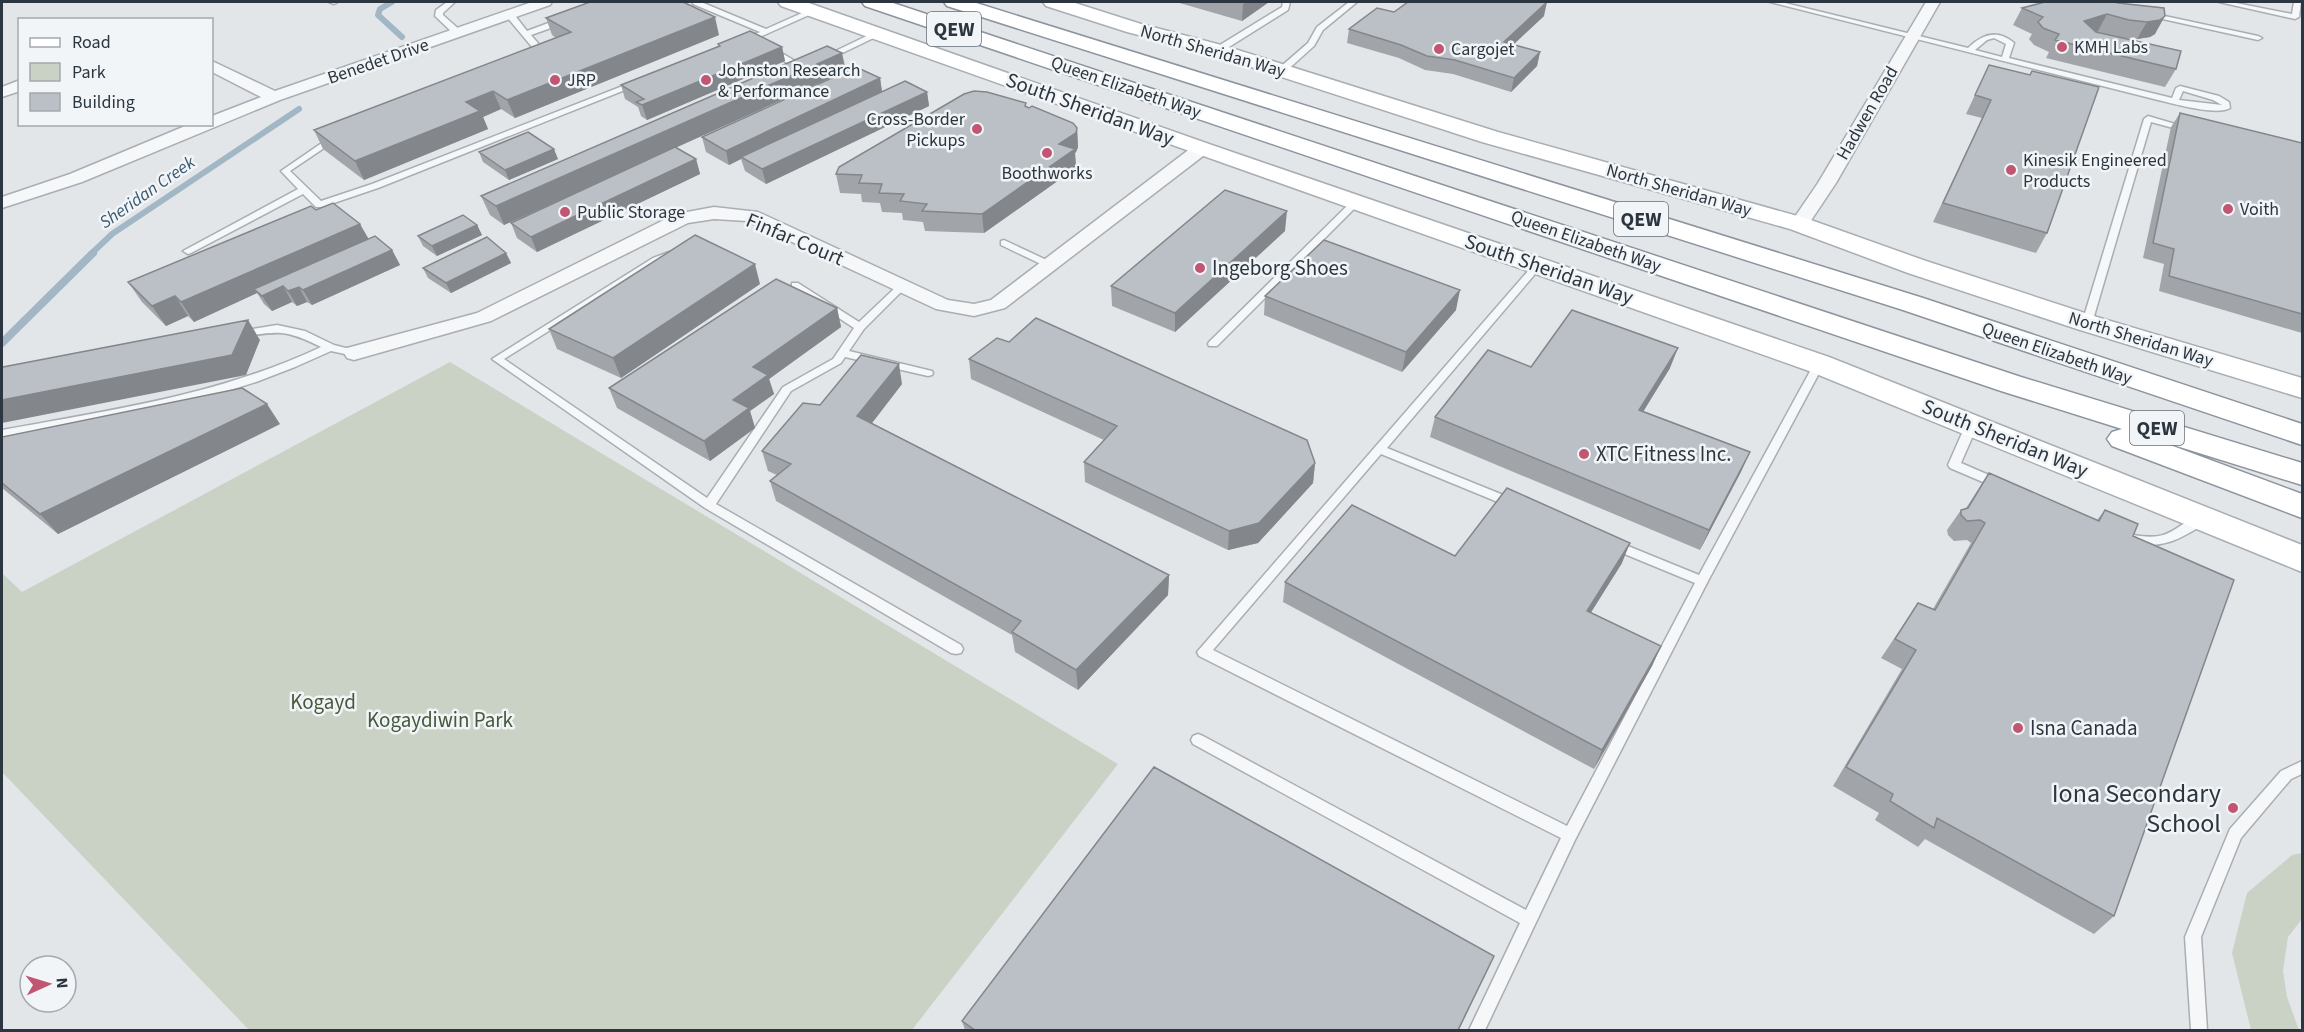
<svg xmlns="http://www.w3.org/2000/svg" width="2304" height="1032" font-family="'Source Sans 3',sans-serif">
<style>
.green{fill:#cad2c5}
.lines{fill:none;stroke-linecap:round;stroke-linejoin:round}
.stream-far1{stroke:#a2b7c5;stroke-width:6}
.stream{stroke:#a2b7c5;stroke-width:8}
.lane-casing{stroke:#a8aeb3;stroke-width:3}
.street-casing{stroke:#a8aeb3;stroke-width:3}
.secondary-casing{stroke:#a8aeb3;stroke-width:3}
.highway-casing{stroke:#8c959f;stroke-width:3}
.lane{fill:#f5f7f8;fill-rule:evenodd}
.street{fill:#f5f7f8;fill-rule:evenodd}
.secondary{fill:#fff;fill-rule:evenodd}
.highway{fill:#fff;fill-rule:evenodd}
.wall{fill:#a1a5aa}
.shaded-wall{fill:#83868b}
.building{fill:#bbc0c6;stroke:#83868b;stroke-width:1.5}
.poi-dot{fill:#c05672;stroke:#f2f5f7;stroke-width:2}
.labels{text-anchor:middle;stroke-width:5;stroke-linejoin:round;paint-order:stroke}
.far-poi-label{font-size:18px;fill:#2c3640;stroke:#f2f5f7;text-anchor:start}
.far-street-label{font-size:18px;fill:#2c3640;stroke:#f2f5f7}
.far-water-label{font-size:18px;font-style:italic;fill:#3b586f;stroke:#f2f5f7}
.shield{fill:#f2f5f7;stroke:#676f77;stroke-width:1.5}
.shield-label{font-size:20px;font-weight:bold;fill:#2c3640}
.street-label{font-size:21px;fill:#2c3640;stroke:#f2f5f7}
.poi-label{font-size:21px;fill:#2c3640;stroke:#f2f5f7;text-anchor:start}
.park-label{font-size:21px;fill:#455a3b;stroke:#f2f5f7}
.near-poi-label{font-size:26px;fill:#2c3640;stroke:#f2f5f7;text-anchor:end}
</style>
<rect width="100%" height="100%" fill="#e3e6e9"/>
<path class="green" d="M450 362 1118 764 912 1030H249L2 772V573L22 592Z
M2302 853V919L2288 937 2283 971 2287 997 2299 1030H2251L2232 953 2247 893 2292 855Z"/>
<g class="lines">
<path class="stream-far1" d="M392 2 380 9 378 15 402 37
M91 254 112 234 299 109"/>
<path class="stream" d="M2 343 93 253"/>
<defs>
<path id="lane" d="M329 2H338L334 4Z
M447 2H455L443 13V15L461 31V35H455L435 16 436 10Z
M693 2H701L766 29 811 9 818 11 744 44 740 42 741 40 760 32 693 4Z
M1283 2H1290L1288 10 1221 52H1215V48L1282 7Z
M1349 2H1357L1323 30 1314 46 1284 73H1278V69L1308 43 1317 27Z
M1770 2H1781L1968 48C1982 34 1998 29 2014 43L2009 58 2172 98 2176 88 2180 86 2219 96 2229 102 2230 108C2217 116 2174 104 2158 100ZM1994 38 2006 44 2002 57 1975 50 1987 40ZM2183 91 2213 100 2222 105 2179 100Z
M2219 2H2231L2292 14 2294 2H2301L2299 17 2295 19Z
M2146 12 2258 36 2262 38 2258 40 2149 16 2145 14Z
M507 13H513L527 31 559 19H565V23L531 35 548 55V59H542L507 17Z
M877 31 884 33 830 59 823 57Z
M767 48H773L807 68 800 70 767 52Z
M633 82 640 84 378 188 322 207H316L303 194 191 253 188 254 183 251 298 189 281 171 332 136 339 138 290 171 321 201 372 184Z
M2148 116 2192 129 2188 132 2151 122 2092 323 2091 325H2083L2082 323 2144 119Z
M1355 200 1358 201V205L1217 346H1209L1208 344 1209 342 1352 201Z
M1004 240 1053 263 1055 265 1050 268 1047 267 1001 245V241Z
M669 252 674 255 659 262 504 359 707 498 783 387 833 359 854 328 792 287V283H798L859 322 898 285H904V289L864 329 849 351 932 371 933 373 932 375 928 376 845 357 841 363 791 391 716 504 961 645 963 649 961 653 956 654 951 653 705 508 492 359 653 258Z
M1538 262 1541 263V267L1387 448 1518 501 1520 504 1518 507H1510L1381 454 1213 650 1567 826 1695 583 1610 548 1608 545 1610 542H1618L1699 575 1814 364 1819 361 1824 364 1708 581 1575 840 1485 1030H1469L1520 923 1193 744 1191 740 1193 736 1198 734 1203 736 1526 910 1561 838 1199 656 1197 652 1535 263Z
M277 325 305 331 334 345 358 351 359 353 354 356 331 351 295 367 256 382 211 396 128 414 2 438V430C112 410 219 395 321 347 285 329 279 331 240 337L235 334 240 331Z
M1972 420 1978 424 1961 463 2005 482 2007 485 2005 488H1997L1950 468 1948 465 1966 424Z
M2203 515 2207 516 2209 519 2207 522C2181 539 2160 551 2129 542L2127 539 2133 535C2175 542 2171 525 2203 515Z
M2302 761V774L2291 779 2241 838 2201 937 2207 1030H2191L2185 937 2230 829 2281 771Z"/>
<path id="street" d="M532 2H552L550 5 280 100 82 182 2 208V197L70 174 190 124H212V116L261 97 212 72V61L275 91Z
M1926 2H1940L1836 183 1806 228H1792L1790 224 1818 183Z
M20 80V91L2 97V87Z
M1201 144 1207 145 1210 149 1207 153 1005 308 974 316 936 309 747 221 714 219 688 223 491 321 354 360 347 358 344 353 347 348 477 313 676 214 714 207 758 212 948 300 974 304 991 300 1195 145Z"/>
<path id="secondary" d="M778 2H806L1209 144 1829 357 2302 545V572L1809 371 781 6Z
M1043 2H1072L1141 24 1225 46 1498 132 1808 219 1926 261 2097 317 2302 378V398L2077 329 1908 273 1790 229 1482 142 1211 54 1127 32 1046 6Z"/>
<path id="highway" d="M862 2H890L2021 377 2302 463V485L2154 439 2302 494V518L2112 446 2107 439 2112 432 2122 429 2001 391 865 6Z
M944 2H973L1923 298 2302 424V445L1903 310 947 6Z"/>
</defs>
<use href="#lane" class="lane-casing"/>
<use href="#street" class="street-casing"/>
<use href="#secondary" class="secondary-casing"/>
<use href="#highway" class="highway-casing"/>
<use href="#lane" class="lane"/>
<use href="#street" class="street"/>
<use href="#secondary" class="secondary"/>
<use href="#highway" class="highway"/>
</g>
<path class="wall" d="M1176 2H1269L1242 21Z
M2118 3 2164 8 2155 34 2150 37 2137 39 2124 38 2176 69 2165 87 2046 58 2049 52 2034 45 2029 39 2032 34 2013 25 2022 8Z
M1544 16 1513 45 1540 52 1537 66 1511 92 1453 74 1425 70 1399 58 1347 43 1349 29Z
M546 18 719 35 515 118 501 109 483 117 488 129 364 180 323 149 314 130 556 38 552 35Z
M718 44 782 47 785 61 647 120 641 116 638 107 625 99 621 85 718 46Z
M1989 65 2047 233 2036 253 1933 222 1982 118 1966 114Z
M846 71 676 147 696 159 700 174 537 252 517 238 511 223 588 188 504 225 490 215 481 196Z
M880 78 882 92H927L929 106 766 184 745 171 741 159 729 165 706 152 702 137Z
M1026 103V107L1077 128 1078 147 1076 152 1075 153 1076 168 984 233 925 231 923 222 903 220 902 213 882 212 880 203 862 202 861 194 840 193 836 174Z
M2180 113 2302 143V333L2159 291 2164 264 2143 258 2171 127Z
M479 152 558 159 509 180 483 162Z
M316 210 368 239 392 250 400 265 312 305 307 302 297 306 292 302 272 311 264 304 257 293 194 322 188 316 166 326 142 302 128 282Z
M477 225 482 235 437 256 423 246 418 236Z
M1285 231 1175 332 1112 306 1111 286Z
M506 253 511 263 451 293 428 278 423 268Z
M760 284 621 378 557 349 549 329Z
M1265 296 1456 310 1402 372 1264 315Z
M837 308 841 327 769 379 774 394 750 411 755 428 710 461 617 408 609 388Z
M969 359 1315 463 1313 483 1258 543 1228 550 1085 482 1084 462 1104 440 971 379Z
M1531 367 1670 368 1643 411 1750 452 1700 550 1430 437 1435 417Z
M902 384 872 423 1169 575 1168 595 1078 690 1015 652 1012 635 776 501 770 481 777 475 768 471 762 451 820 405Z
M280 424 58 534 2 488V437Z
M1989 473 2097 520 2105 510 2133 536 2114 916 2094 934 1925 839 1918 847 1875 820 1879 813 1833 786 1902 669 1881 658 1918 603 1933 609 1971 543 1967 540 1954 541 1948 535 1947 530 1961 510 1966 508Z
M1455 556 1622 563 1591 612 1661 646 1652 666 1594 769 1283 602 1285 582Z
M1494 956 1459 1030H965L962 1021Z"/>
<path class="shaded-wall" d="M1246 2H1269L1242 21 1243 4Z
M1547 2 1544 16 1501 56 1504 42Z
M2107 14 2098 31 2074 38 2084 21Z
M2165 16 2155 34 2150 37 2137 39 2147 22Z
M715 17 719 35 515 118 507 100Z
M782 47 785 61 647 120 642 105Z
M1540 52 1537 66 1511 92 1514 78Z
M842 53 846 71 504 225 496 206Z
M880 78 882 92 741 157V159L729 165 726 151Z
M493 91 501 109 483 117 488 129 364 180 355 161 466 102Z
M927 92 929 106 766 184 762 169Z
M1077 128 1078 147 1076 152 1075 153 1076 168 984 233 982 214Z
M554 149 558 159 509 180 505 170Z
M696 159 700 174 537 252 531 237Z
M1287 211 1285 231 1175 332V313Z
M360 224 371 243 254 289 257 293 194 322 181 302Z
M477 225 482 235 437 256 432 246Z
M392 250 400 265 312 305 303 290Z
M506 253 511 263 451 293 446 283Z
M755 264 760 284 621 378 613 358Z
M283 286 292 302 272 311 262 296Z
M299 287 307 302 297 306 288 291Z
M1460 290 1456 310 1402 372 1406 352Z
M175 296 188 316 166 326 152 306Z
M837 308 841 327 769 379 774 394 750 411 755 428 710 461 704 441 733 400 753 367Z
M248 320 260 340 246 375 2 423V400Z
M1678 348 1670 368 1632 430 1639 410Z
M899 364 902 384 862 436 857 416Z
M267 404 280 424 58 534 40 514Z
M1750 452 1741 472 1700 550 1709 530Z
M1315 463 1313 483 1258 543 1228 550 1229 531Z
M1630 543 1622 563 1580 630 1587 611Z
M1169 575 1168 595 1078 690 1076 670Z
M1661 646 1652 666 1594 769 1602 750Z"/>
<path class="building" d="M590 2H683L715 17 507 100 493 91 466 102 480 111 355 161 314 130 571 32 546 18Z
M1408 2H1547L1504 42 1540 52 1514 78 1455 60 1427 56 1401 45 1349 29 1377 8 1394 12Z
M2045 2H2114L2118 3 2164 8 2165 16 2160 20 2147 22 2129 20 2107 14 2084 21 2096 32 2181 51 2176 69 2055 40 2059 34 2043 28 2038 22 2043 17 2022 8Z
M750 31 782 47 642 105 636 102 644 99 621 85 720 46 718 44Z
M827 46 842 53 496 206 481 196Z
M1989 65 2030 75 2032 71 2099 87 2047 233 1943 203 1991 100 1975 95Z
M856 67 880 78 726 151 702 137Z
M905 81 927 92 762 169 741 157Z
M974 91 987 92 1026 103 1025 106 1029 108 1032 106 1073 123 1077 128 1076 133 1059 144 1075 149 982 214 922 211 927 204 900 201 904 194 879 193 882 184 859 183 862 175 836 174 839 167 964 94Z
M2180 113 2302 143V314L2169 276 2174 249 2153 243Z
M528 132 554 149 505 170 479 152Z
M675 147 696 159 531 237 511 223Z
M1225 190 1287 211 1175 313 1111 286Z
M333 203 360 224 181 302 175 296 152 306 128 282 311 206 316 210Z
M463 215 477 225 432 246 418 236Z
M695 235 755 264 613 358 549 329Z
M375 236 392 250 303 290 299 287 288 291 283 286 262 296 254 289Z
M487 237 506 253 446 283 423 268Z
M1324 240 1460 290 1406 352 1265 296Z
M776 279 837 308 753 367 768 375 733 400 749 408 704 441 609 388Z
M1572 310 1678 348 1639 410 1750 452 1709 530 1435 417 1488 350 1531 367Z
M1036 318 1307 440 1315 463 1259 523 1229 531 1084 462 1117 426 969 359 997 338 1009 342Z
M248 320 232 355 2 400V368L3 367Z
M861 355 899 364 857 416 1169 575 1076 670 1012 632 1021 621 770 481 791 464 762 451 803 403 820 405Z
M242 388 267 404 40 514 2 483V437Z
M1989 473 2099 521 2105 510 2138 524 2133 536 2234 580 2114 916 1937 818 1934 828 1890 801 1893 794 1846 767 1916 650 1895 639 1918 603 1935 610 1985 523 1980 520 1967 521 1961 515V510L1968 508Z
M1507 488 1630 543 1587 611 1661 646 1602 750 1285 582 1352 505 1455 556Z
M1154 767 1494 956 1458 1030H975L962 1021Z"/>
<g class="poi-dot">
<circle cx="2062" cy="47" r="6"/>
<circle cx="1439" cy="49" r="6"/>
<circle cx="555" cy="80" r="6"/>
<circle cx="706" cy="80" r="6"/>
<circle cx="977" cy="129" r="6"/>
<circle cx="1047" cy="153" r="6"/>
<circle cx="2011" cy="170" r="6"/>
<circle cx="2228" cy="209" r="6"/>
<circle cx="565" cy="212" r="6"/>
<circle cx="1200" cy="268" r="6"/>
<circle cx="1584" cy="454" r="6"/>
<circle cx="2018" cy="728" r="6"/>
<circle cx="2233" cy="808" r="6"/>
</g>
<g class="labels">
<g class="far-poi-label">
<text x="2074" y="53">KMH Labs</text>
<text x="1451" y="55">Cargojet</text>
<text x="718" y="76">Johnston Research<tspan x="718" dy="21">&amp; Performance</tspan></text>
<text x="567" y="86">JRP</text>
<text x="965" y="125" text-anchor="end">Cross-Border<tspan x="965" dy="21">Pickups</tspan></text>
<text x="2023" y="166">Kinesik Engineered<tspan x="2023" dy="21">Products</tspan></text>
<text x="1047" y="179" text-anchor="middle">Boothworks</text>
<text x="2240" y="215">Voith</text>
<text x="577" y="218">Public Storage</text>
</g>
<g class="far-street-label">
<text transform="translate(1213 51) rotate(16)" y="6">North Sheridan Way</text>
<text transform="translate(378 61) rotate(-19)" y="6">Benedet Drive</text>
<text transform="translate(1126 87) rotate(19)" y="6">Queen Elizabeth Way</text>
<text transform="translate(1867 113) rotate(-60)" y="6">Hadwen Road</text>
<text transform="translate(1679 190) rotate(16)" y="6">North Sheridan Way</text>
<text transform="translate(1586 241) rotate(19)" y="6">Queen Elizabeth Way</text>
<text transform="translate(2141 339) rotate(17)" y="6">North Sheridan Way</text>
<text transform="translate(2057 353) rotate(19)" y="6">Queen Elizabeth Way</text>
</g>
<g class="far-water-label">
<text transform="translate(147 192) rotate(-35)" y="6">Sheridan Creek</text>
</g>
<g class="shield">
<rect x="927" y="12" width="54" height="34" rx="4.5"/>
<rect x="1614" y="202" width="54" height="34" rx="4.5"/>
<rect x="2130" y="411" width="54" height="34" rx="4.5"/>
</g>
<g class="shield-label">
<text x="954" y="36">QEW</text>
<text x="1641" y="226">QEW</text>
<text x="2157" y="435">QEW</text>
</g>
<g class="street-label">
<text transform="translate(1090 109) rotate(20)" y="7">South Sheridan Way</text>
<text transform="translate(795 239) rotate(23)" y="7">Finfar Court</text>
<text transform="translate(1549 269) rotate(19)" y="7">South Sheridan Way</text>
<text transform="translate(2005 438) rotate(22)" y="7">South Sheridan Way</text>
</g>
<g class="poi-label">
<text x="1212" y="275">Ingeborg Shoes</text>
<text x="1596" y="461">XTC Fitness Inc.</text>
<text x="2030" y="735">Isna Canada</text>
</g>
<g class="park-label">
<text x="323" y="709">Kogayd</text>
<text x="440" y="727">Kogaydiwin Park</text>
</g>
<g class="near-poi-label">
<text x="2221" y="802">Iona Secondary<tspan x="2221" dy="30">School</tspan></text>
</g>
</g>
<rect width="2304" height="1032" fill="none" stroke="#2c3640" stroke-width="6"/>
<rect x="18" y="18" width="195" height="108" fill="#f2f5f7" stroke="#a3a9ae" stroke-width="1.5"/>
<rect x="30" y="38" width="30" height="9" fill="#ffffff" stroke="#a3a9ae" stroke-width="1.5"/>
<text x="72" y="48" font-size="18" fill="#2c3640">Road</text>
<rect x="30" y="63" width="30" height="18" fill="#cad2c5" stroke="#a3a9ae" stroke-width="1.5"/>
<text x="72" y="78" font-size="18" fill="#2c3640">Park</text>
<rect x="30" y="93" width="30" height="18" fill="#bbc0c6" stroke="#a3a9ae" stroke-width="1.5"/>
<text x="72" y="108" font-size="18" fill="#2c3640">Building</text>
<g transform="translate(48 984) rotate(86)"><circle r="28" fill="#f2f5f7" stroke="#a3a9ae" stroke-width="1.5"/>
<path d="M0-4.5L10 22L0 15L-10 22Z" fill="#c05672"/>
<text y="-9" font-size="16" font-weight="bold" text-anchor="middle" fill="#2c3640">N</text>
</g>
</svg>
